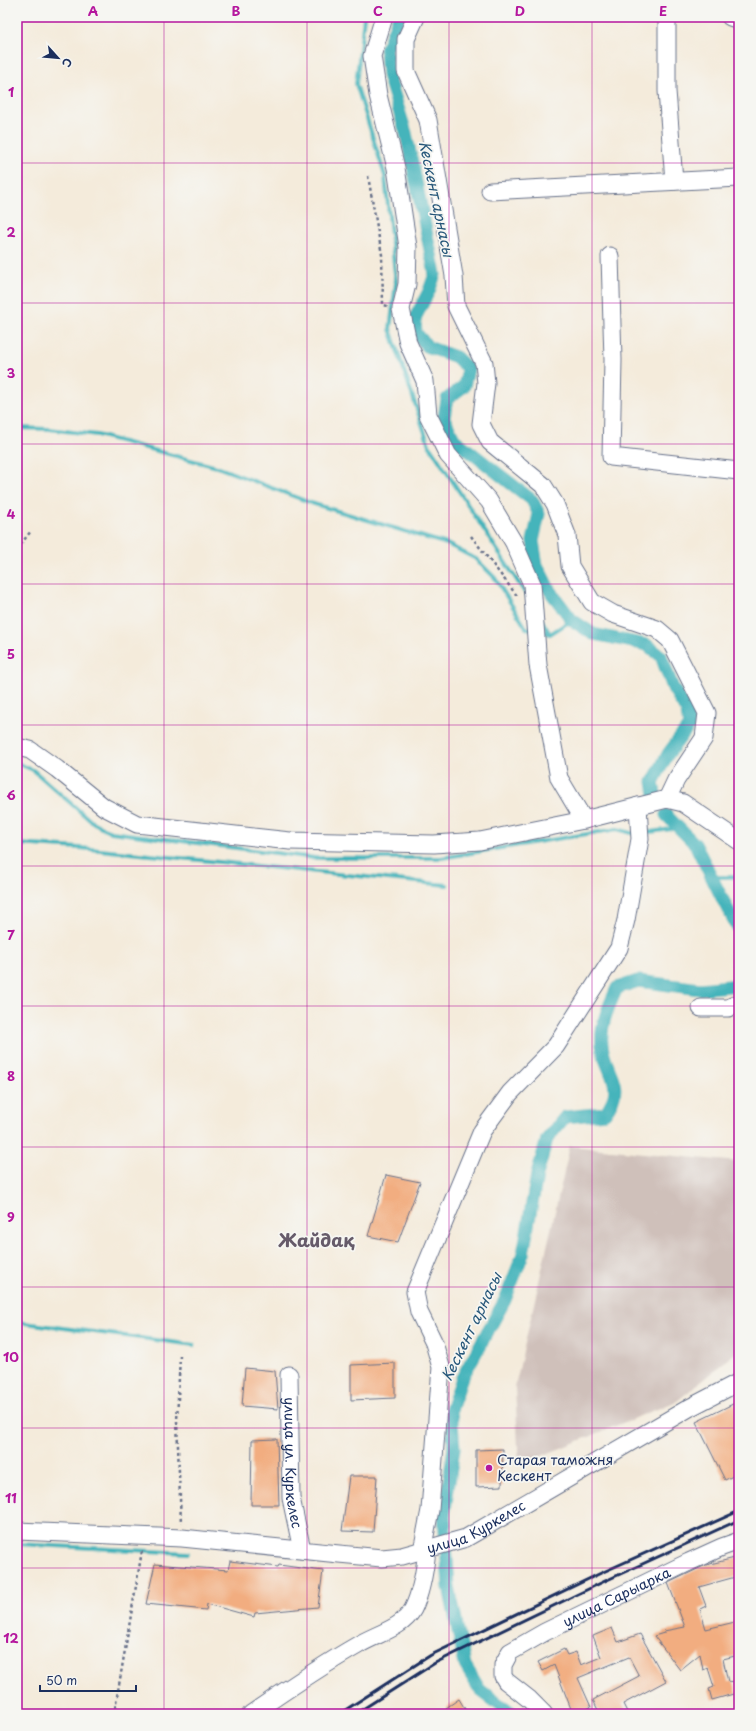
<svg xmlns="http://www.w3.org/2000/svg" width="756" height="1731" font-family="'Playpen Sans',sans-serif">
<style>
.industrial{fill:#cfc0ba}
.lines{fill:none;stroke-linecap:round;stroke-linejoin:round}
.stream{stroke:#44b4bb;stroke-width:4}
.canal{stroke:#44b4bb;stroke-width:13}
.building{fill:#f2ad80}
.minor-casing{stroke:#67718a;stroke-width:19}
.path{stroke:#67718a;stroke-width:2.5;stroke-dasharray:3 3;stroke-linecap:butt}
.minor{stroke:#fff;stroke-width:17}
.rail{stroke:#1b2f5e;stroke-width:3}
.grid{fill:none;stroke:#b5179e;stroke-width:1;stroke-opacity:0.55}
.poi-dot{fill:#b5179e;stroke:#f6f6f2;stroke-width:1.5}
.labels{text-anchor:middle;stroke-width:3.5;stroke-linejoin:round;paint-order:stroke}
.poi-label{font-size:14px;fill:#1b2f5e;stroke:#f6f6f2;text-anchor:start}
.street-label{font-size:14px;fill:#1b2f5e;stroke:#f6f6f2}
.water-label{font-size:15px;font-style:italic;fill:#27577a;stroke:#f6f6f2}
.district-label{font-size:18px;font-weight:bold;fill:#665b6a;stroke:#f6f6f2}
.neatline{fill:none;stroke:#b5179e;stroke-width:1.5}
.grid-label{font-size:13px;text-anchor:middle;font-weight:bold;fill:#b5179e}
</style>
<rect width="100%" height="100%" fill="#f6f6f2"/>
<filter id="ink" filterUnits="userSpaceOnUse"><feTurbulence type="fractalNoise" baseFrequency=".025" numOctaves="2"/><feDisplacementMap in="SourceGraphic" scale="8" xChannelSelector="R" yChannelSelector="G"/><feConvolveMatrix kernelMatrix="1 2 1 2 8 2 1 2 1" color-interpolation-filters="sRGB"/></filter>
<filter id="wash" filterUnits="userSpaceOnUse"><feTurbulence type="fractalNoise" baseFrequency=".012" numOctaves="4" result="noise"/><feDisplacementMap in="SourceGraphic" scale="16" xChannelSelector="R" yChannelSelector="G"/><feGaussianBlur stdDeviation="0.9" result="paint"/><feColorMatrix in="noise" values="0 0 0 0 0 0 0 0 0 0 0 0 0 0 0 0 0 1.4 0 .05"/><feComposite in="paint" operator="in"/></filter>
<g filter="url(#wash)">
<rect width="100%" height="100%" fill="#f4ebdb"/>
<path class="industrial" d="M570 1146 739 1162V1350L677 1401 519 1465 515 1387Z"/>
<g class="lines">
<path class="stream" d="M364 17 356 84 385 176 396 283 390 329 429 445 527 596
M17 428 49 429 97 435 217 467 311 503 447 544 476 559 495 578 526 628 532 629
M541 619 550 634
M539 631 550 634 572 620
M17 763 33 770 92 822 111 832 315 858H441L617 829 635 834
M643 833 679 828
M17 844 80 848 447 885
M713 877H739
M17 1322 194 1345
M17 1544 188 1553"/>
<path class="canal" d="M399 17 386 50 388 75 406 133 435 274 429 291 415 318 416 333 428 347 456 357 468 369 464 386 447 399 444 418 454 439 532 500 539 514 533 541 537 565 550 591 572 620 593 634 647 645 661 656 673 688 687 712 689 726 668 754 653 782 655 794
M666 815 695 844 727 908 739 929
M512 1714 480 1690 465 1665 449 1587 444 1516 454 1448 451 1410 462 1378 505 1300 523 1254 537 1175 547 1139 565 1117 605 1113C628 1083 604 1074 602 1044 600 1024 609 1006 617 988L638 981 700 989 739 985"/>
</g>
<g id="blocks">
<path class="building" d="M386 1175 420 1182 398 1242 368 1236Z
M395 1363V1398L351 1400V1365Z
M245 1368 275 1371 278 1409 242 1406Z
M739 1401V1473L725 1480 696 1422Z
M277 1439 279 1505H251L252 1440Z
M503 1449 502 1486 476 1487V1450Z
M349 1476H377L373 1532 342 1531Z
M739 1557V1576L699 1587 706 1606 700 1609 706 1629 739 1621V1655L723 1659 728 1682 733 1681 737 1693 712 1700 709 1689 714 1687 708 1668 703 1670 700 1654 680 1670 654 1636 664 1633V1631L685 1627 668 1583 706 1565Z
M230 1561 278 1567 279 1565 323 1571 318 1607 255 1613 254 1617 207 1604 206 1610 146 1604 155 1564 228 1570Z
M612 1628 618 1642 640 1634 666 1681 623 1704 628 1714H600L593 1700 639 1676 629 1657 578 1678 591 1707 573 1714 554 1665 543 1671 538 1662 564 1649 567 1655 576 1652 581 1665 601 1657 593 1636Z
M459 1699 468 1714H450L446 1708Z"/>
</g>
</g>
<g filter="url(#ink)">
<use href="#blocks" fill-opacity="0" stroke="#67718a" stroke-width="1"/>
<g class="lines">
<defs>
<g id="minor">
<path d="M384 17 372 56 378 95 396 168 408 247 407 284 401 309 408 343 425 381 428 415 448 455 489 501 514 543 532 584 538 665 559 778 584 820"/>
<path d="M416 17 406 39V71L428 120 454 276 456 306 484 363 486 383 481 424 490 442 543 485 555 504 567 535 570 566 592 602 613 614 657 629 670 640 707 713 704 738 676 780 667 799"/>
<path d="M667 17V91L674 181"/>
<path d="M730 17 739 20"/>
<path d="M490 191 739 178"/>
<path d="M610 256 613 360 611 457 739 471"/>
<path d="M17 747 30 750 57 769 104 807 137 824 290 841 434 844 480 841 584 820 667 799 683 803 739 841"/>
<path d="M701 1008H728L739 1003"/>
<path id="s1" d="M289 1375 291 1498 302 1550"/>
<path id="s2" d="M17 1531 182 1538 339 1554 382 1558 402 1556 466 1538 689 1408 739 1382"/>
<path d="M422 1551 430 1510 441 1367 434 1343 419 1312 415 1292 482 1131 510 1093 556 1046 619 948 626 920 640 839 638 806"/>
<path d="M251 1714C286 1690 321 1666 358 1645 376 1634 403 1628 413 1609 422 1591 425 1569 427 1550"/>
<path id="s3" d="M544 1714 529 1699 506 1681 503 1676V1665L510 1652 545 1632 689 1562 722 1547 739 1541"/>
</g>
</defs>
<use href="#minor" class="minor-casing"/>
<path class="path" d="M368 176 382 255 383 305 388 306
M471 536 518 597
M17 549 31 531
M180 1355 177 1421 181 1523
M114 1714 142 1551"/>
<use href="#minor" class="minor"/>
<path class="rail" d="M339 1714 431 1655 601 1573 739 1511
M355 1714 435 1663 605 1581 739 1520"/>
</g>
</g>
<path class="grid" d="M164 17V1714M307 17V1714M449 17V1714M592 17V1714M17 163H739M17 303H739M17 444H739M17 584H739M17 725H739M17 866H739M17 1006H739M17 1147H739M17 1287H739M17 1428H739M17 1568H739"/>
<circle class="poi-dot" cx="489" cy="1468" r="4"/>
<g class="labels">
<g class="poi-label">
<text x="497" y="1465">Старая таможня<tspan x="497" dy="16">Кескент</tspan></text>
</g>
<g class="street-label">
<text dy="5" stroke="none"><textPath href="#s1" startOffset="88">улица ул. Куркелес</textPath></text>
<text dy="5" stroke="none"><textPath href="#s2" startOffset="466">улица Куркелес</textPath></text>
<text dy="5" stroke="none"><textPath href="#s3" startOffset="202">улица Сарыарка</textPath></text>
</g>
<g class="water-label">
<text transform="translate(436 199) rotate(78)" y="5">Кескент арнасы</text>
<text transform="translate(472 1327) rotate(-64)" y="5">Кескент арнасы</text>
</g>
<g class="district-label">
<text x="316" y="1247">Жайдақ</text>
</g>
</g>
<rect width="756" height="1731" fill="none" stroke="#f6f6f2" stroke-width="44"/>
<g transform="translate(58 58) rotate(117)" stroke="#f6f6f2" stroke-width="3" paint-order="stroke">
<path d="M0-3L7 15L0 10L-7 15Z" fill="#1b2f5e"/>
<text y="-6" font-size="11" font-weight="bold" text-anchor="middle" fill="#1b2f5e">С</text>
</g>
<path d="M40 1685v6h96v-6" fill="none" stroke="#1b2f5e" stroke-width="2"/>
<text x="46" y="1685" font-size="12" fill="#1b2f5e" stroke="#f6f6f2" stroke-width="3" paint-order="stroke">50 m</text>
<rect x="22" y="22" width="712" height="1687" class="neatline"/>
<g class="grid-label">
<text x="93" y="16">A</text>
<text x="236" y="16">B</text>
<text x="378" y="16">C</text>
<text x="520" y="16">D</text>
<text x="663" y="16">E</text>
<text x="11" y="97">1</text>
<text x="11" y="237">2</text>
<text x="11" y="378">3</text>
<text x="11" y="519">4</text>
<text x="11" y="659">5</text>
<text x="11" y="800">6</text>
<text x="11" y="940">7</text>
<text x="11" y="1081">8</text>
<text x="11" y="1222">9</text>
<text x="11" y="1362">10</text>
<text x="11" y="1503">11</text>
<text x="11" y="1643">12</text>
</g>
</svg>
